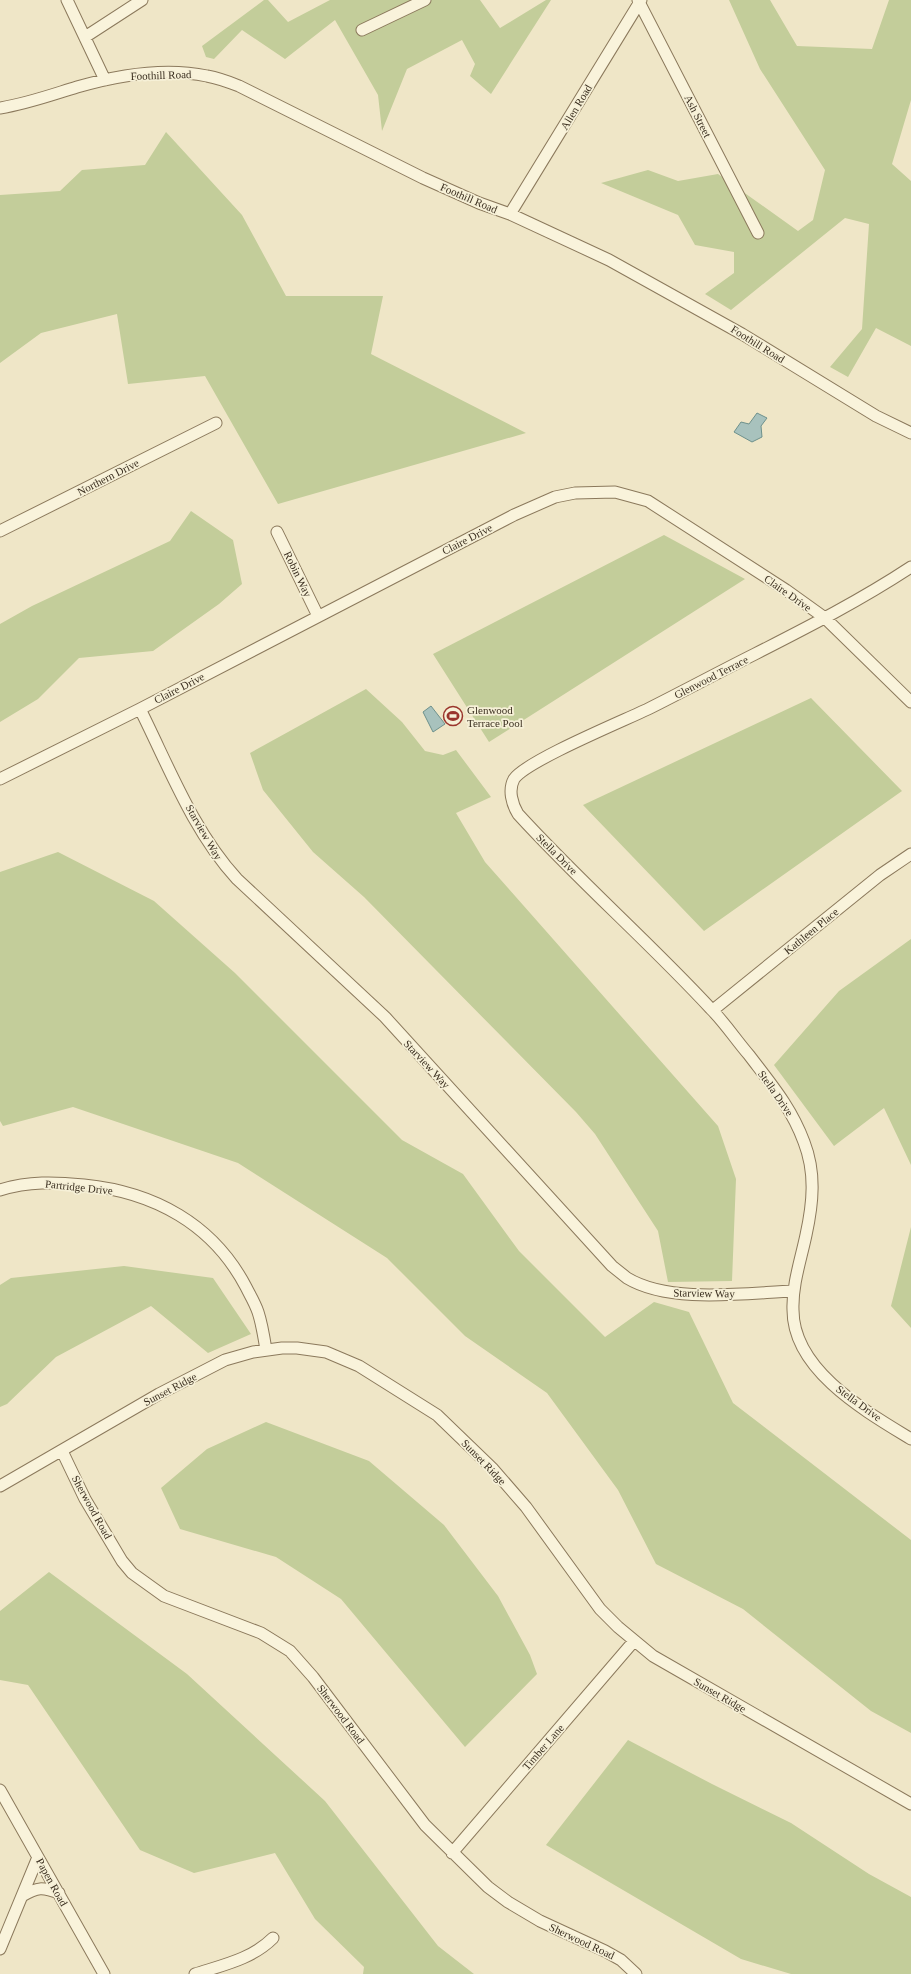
<svg xmlns="http://www.w3.org/2000/svg" width="911" height="1974" font-family="'Times New Roman',serif">
<style>
.green{fill:#c3cd9a}
.water{fill:#a8c2bd;stroke:#6e918c}
.lines{fill:none;stroke-linecap:round;stroke-linejoin:round}
.minor-casing{stroke:#8b795c;stroke-width:13}
.minor{stroke:#f9f3db;stroke-width:11}
.labels{text-anchor:middle;stroke-width:3.5;stroke-linejoin:round;paint-order:stroke}
.street-label{font-size:11px;fill:#3b2f20;stroke:#f6f0d7}
.poi-label{font-size:11px;fill:#3b2f20;stroke:#f6f0d7;text-anchor:start}
</style>
<rect width="100%" height="100%" fill="#efe6c7"/>
<path class="green" d="M264 0H268L288 22 330 0H480L500 28 546 0H551L491 94 470 76 475 64 462 40 407 69 382 131 378 95 335 20 285 59 242 30 214 59 206 57 202 46Z
M729 0H770L797 46 872 49 889 0H911V100L892 164 911 181V346L876 328 848 377 830 367 862 329 869 224 845 218 731 310 705 294 734 273V252L695 245 678 215 601 183 648 170 678 181 718 174 798 231 813 220 825 170 760 69Z
M166 132 242 215 286 296H383L371 354 526 433 278 504 205 376 128 384 117 314 41 333 0 363V195L60 191 82 170 145 165Z
M191 511 233 540 242 584 219 604 153 651 79 658 38 699 0 722V624L32 606 170 541Z
M664 535 745 579 489 742 433 654Z
M366 689 402 722 425 751 443 755 456 750 491 797 456 813 485 862 718 1126 736 1179 732 1281 668 1282 658 1231 595 1134 576 1112 364 897 313 852 263 790 250 753Z
M811 698 902 791 704 931 583 805Z
M58 852 154 901 235 973 402 1140 463 1174 519 1251 605 1337 654 1302 689 1312 733 1403 911 1540V1733L871 1711 743 1609 656 1564 618 1490 547 1393 465 1336 387 1258 238 1163 73 1107 3 1126 0 1121V872Z
M911 939V1165L884 1108 834 1146 774 1065 839 991Z
M911 1227V1328L891 1306Z
M124 1266 213 1278 251 1334 208 1353 151 1306 56 1357 7 1404 0 1407V1285L11 1278Z
M266 1422 369 1461 444 1525 498 1596 530 1655 537 1674 465 1747 341 1599 276 1557 180 1529 161 1488 207 1449Z
M49 1572 187 1674 325 1801 438 1946 474 1974H363L364 1967 315 1919 275 1853 194 1873 140 1850 28 1685 0 1680V1611Z
M628 1740 712 1784 791 1823 869 1874 911 1897V1974H791L741 1959 546 1845Z"/>
<path class="water" d="M757 413 767 418 761 426 762 437 752 442 734 432 741 422 749 424Z
M431 706 445 724 433 732 423 712Z"/>
<g class="lines">
<defs>
<path id="minor" d="M67 0 105 80
M638 0 758 233
M362 30 425 0
M85 37 142 0
M0 108C26 104 51 95 77 87 118 75 165 67 207 76 218 78 229 82 239 86L423 178 479 203 510 214 609 260 742 334 876 416 911 433
M510 214 641 0
M0 531 216 423
M277 532 318 616
M911 567C861 600 808 627 755 654 719 672 684 691 648 709 623 721 526 761 514 779 508 790 512 804 518 814 580 882 649 942 711 1009 725 1023 736 1040 749 1055 771 1084 791 1107 804 1142 816 1173 813 1203 806 1235 801 1259 792 1285 793 1310 793 1370 865 1411 911 1439
M140 709C169 767 193 831 237 879L385 1017 612 1266C617 1270 622 1274 627 1278 670 1304 745 1293 794 1291
M0 779 140 709 514 515 555 497 575 493 615 492 648 501 786 590 825 618 911 702
M713 1010 880 875 911 854
M0 1190C29 1181 55 1182 84 1185 154 1192 213 1224 246 1287 250 1295 255 1303 258 1312 262 1324 264 1337 266 1350
M62 1451 85 1499 122 1561 132 1573 164 1596 261 1633 290 1651 313 1677 425 1825 488 1887 508 1902 540 1921 605 1951 621 1960 636 1974
M0 1486 159 1394 225 1360 253 1352 282 1348H297L326 1352 359 1366 437 1415 493 1469 526 1507 600 1609 618 1627 653 1656 911 1804
M0 1790 104 1974
M452 1853 634 1641
M22 1896C38 1887 42 1887 59 1893
M0 1949 38 1857
M195 1974C223 1965 252 1959 273 1938"/>
</defs>
<use href="#minor" class="minor-casing"/>
<use href="#minor" class="minor"/>
</g>
<defs>
<symbol id="stadium-ring" viewBox="-11 -11 22 22"><circle r="9.5" fill="#f6f0d7" stroke="#9a352c" stroke-width="1.5"/><path d="M0-5a6.5 5 0 1 0 0 10a6.5 5 0 1 0 0-10ZM-3.5-1.8h7v3.6h-7Z" fill="#9a352c"/></symbol>
</defs>
<g fill-rule="evenodd">
<use href="#stadium-ring" x="442" y="705" width="22" height="22"/>
</g>
<g class="labels">
<g class="street-label">
<text transform="translate(161 75) rotate(-2)" y="4">Foothill Road</text>
<text transform="translate(576 107) rotate(-59)" y="4">Allen Road</text>
<text transform="translate(698 116) rotate(63)" y="4">Ash Street</text>
<text transform="translate(469 198) rotate(23)" y="4">Foothill Road</text>
<text transform="translate(758 344) rotate(32)" y="4">Foothill Road</text>
<text transform="translate(108 477) rotate(-27)" y="4">Northern Drive</text>
<text transform="translate(467 539) rotate(-27)" y="4">Claire Drive</text>
<text transform="translate(298 574) rotate(64)" y="4">Robin Way</text>
<text transform="translate(788 593) rotate(35)" y="4">Claire Drive</text>
<text transform="translate(711 677) rotate(-27)" y="4">Glenwood Terrace</text>
<text transform="translate(179 688) rotate(-27)" y="4">Claire Drive</text>
<text transform="translate(204 832) rotate(60)" y="4">Starview Way</text>
<text transform="translate(557 854) rotate(45)" y="4">Stella Drive</text>
<text transform="translate(811 931) rotate(-39)" y="4">Kathleen Place</text>
<text transform="translate(427 1064) rotate(47)" y="4">Starview Way</text>
<text transform="translate(776 1093) rotate(55)" y="4">Stella Drive</text>
<text transform="translate(79 1187) rotate(6)" y="4">Partridge Drive</text>
<text transform="translate(704 1293) rotate(1)" y="4">Starview Way</text>
<text transform="translate(170 1389) rotate(-28)" y="4">Sunset Ridge</text>
<text transform="translate(859 1403) rotate(36)" y="4">Stella Drive</text>
<text transform="translate(484 1462) rotate(46)" y="4">Sunset Ridge</text>
<text transform="translate(92 1507) rotate(61)" y="4">Sherwood Road</text>
<text transform="translate(720 1695) rotate(30)" y="4">Sunset Ridge</text>
<text transform="translate(341 1714) rotate(53)" y="4">Sherwood Road</text>
<text transform="translate(543 1747) rotate(-49)" y="4">Timber Lane</text>
<text transform="translate(52 1882) rotate(61)" y="4">Papen Road</text>
<text transform="translate(582 1941) rotate(25)" y="4">Sherwood Road</text>
</g>
<g class="poi-label">
<text x="467" y="714">Glenwood<tspan x="467" dy="13">Terrace Pool</tspan></text>
</g>
</g>
</svg>
